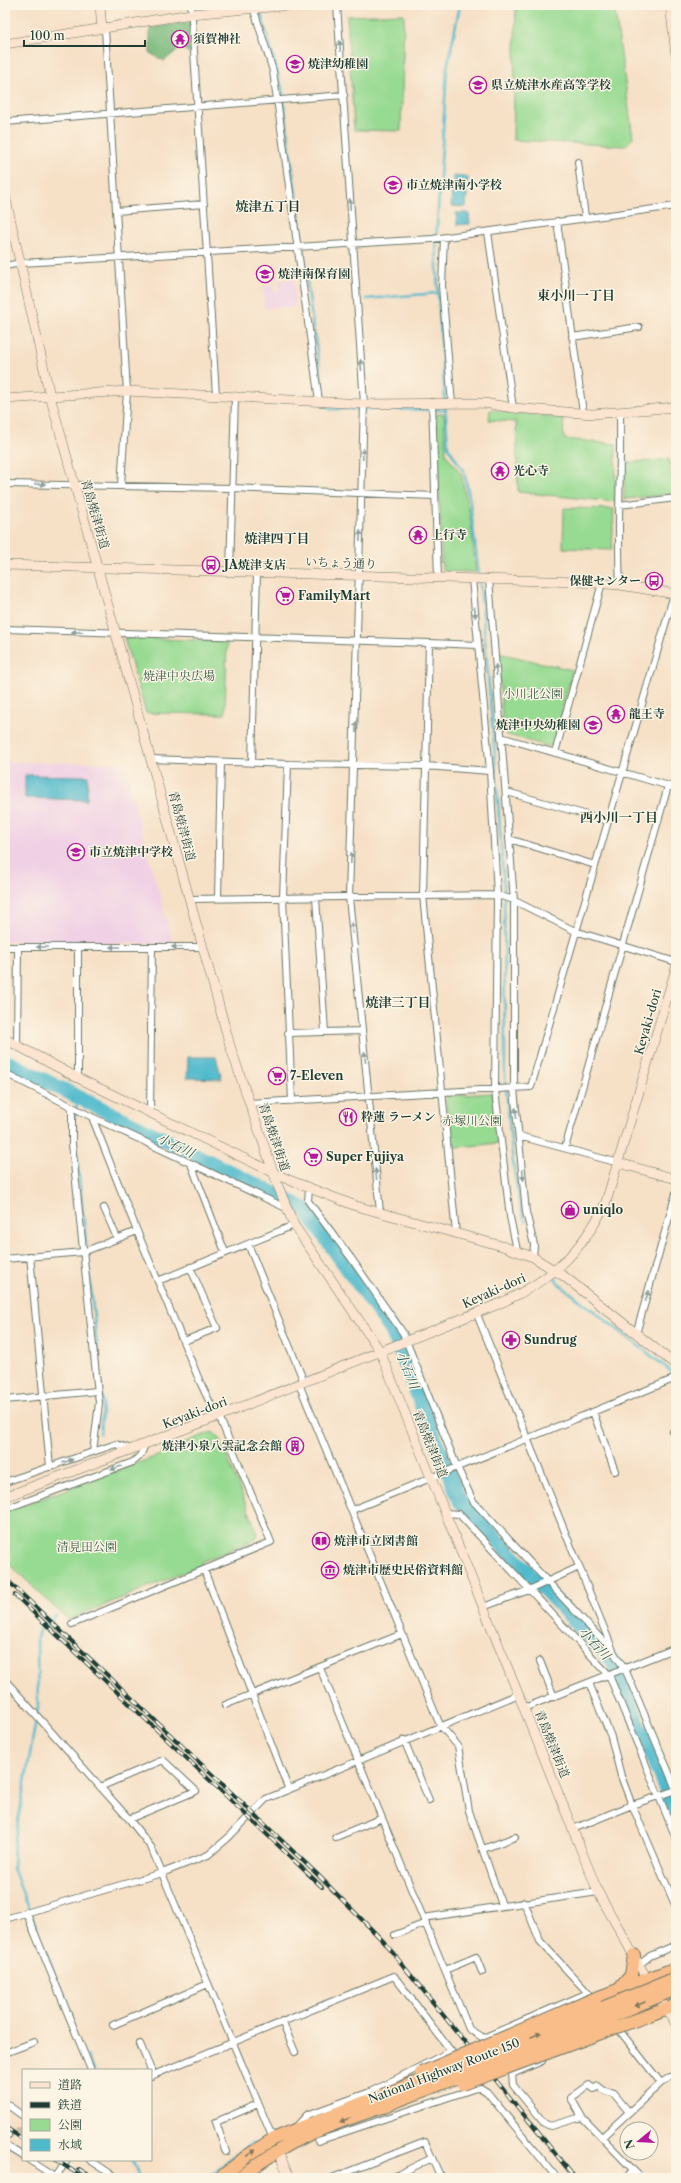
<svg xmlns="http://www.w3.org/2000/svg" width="681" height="2183" font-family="'Libre Caslon Text','Noto Serif JP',serif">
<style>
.built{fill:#f0d0e5}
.green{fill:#97da92;stroke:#5b8c63}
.forest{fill:#79ba7c;stroke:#4c7c58}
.water{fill:#4fbacc;stroke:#377c80}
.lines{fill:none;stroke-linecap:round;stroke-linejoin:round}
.stream{stroke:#4fbacc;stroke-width:2.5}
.river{stroke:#4fbacc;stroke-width:15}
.street-tunnel{stroke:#cbbfa9;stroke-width:6;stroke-dasharray:6 3;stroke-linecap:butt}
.street-casing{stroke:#6a7667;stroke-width:8}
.secondary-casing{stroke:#6a7667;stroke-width:10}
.highway-casing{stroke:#6a7667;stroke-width:14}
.street{stroke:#fff;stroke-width:6}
.secondary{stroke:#fce5d0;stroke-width:9}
.highway{stroke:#f8bd89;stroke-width:12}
.rail-casing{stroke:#1f3d34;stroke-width:4}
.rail{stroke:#fcf5e5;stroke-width:2.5;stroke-dasharray:8;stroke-linecap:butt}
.highway-bridge-casing{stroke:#6a7667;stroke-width:14;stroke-linecap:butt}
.highway-bridge{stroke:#f8bd89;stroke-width:12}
.oneway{fill:#8f9e9a}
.oneway2{fill:#81775a}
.labels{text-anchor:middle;stroke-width:3;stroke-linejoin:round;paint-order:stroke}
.poi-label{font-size:12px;font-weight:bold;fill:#1f3d34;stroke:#fcf5e5;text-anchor:start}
.street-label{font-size:12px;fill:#1f3d34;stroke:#fcf5e5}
.park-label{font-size:12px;fill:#375c47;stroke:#fcf5e5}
.neighbourhood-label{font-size:13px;font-weight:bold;fill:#1f3d34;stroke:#fcf5e5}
.water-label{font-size:13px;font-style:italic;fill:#2b5c5a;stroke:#fcf5e5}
</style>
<rect width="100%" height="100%" fill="#fcf5e5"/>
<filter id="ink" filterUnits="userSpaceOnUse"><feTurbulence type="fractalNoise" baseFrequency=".025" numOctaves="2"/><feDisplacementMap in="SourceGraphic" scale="8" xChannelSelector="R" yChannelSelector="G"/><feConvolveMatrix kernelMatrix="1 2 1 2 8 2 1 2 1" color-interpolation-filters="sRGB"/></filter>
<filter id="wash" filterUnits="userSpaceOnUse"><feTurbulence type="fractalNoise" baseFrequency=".012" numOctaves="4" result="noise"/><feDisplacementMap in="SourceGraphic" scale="16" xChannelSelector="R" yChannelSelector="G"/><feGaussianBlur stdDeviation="0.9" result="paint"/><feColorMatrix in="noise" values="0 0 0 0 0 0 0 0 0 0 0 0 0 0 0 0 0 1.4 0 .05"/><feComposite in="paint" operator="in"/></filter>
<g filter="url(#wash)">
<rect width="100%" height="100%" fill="#f6e0c6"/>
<path class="built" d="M294 279 295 307 264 308V286H272L273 292 279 291V280Z
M586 717 603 722 600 734 586 730 587 728 584 727Z
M5 762 123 763 173 944 5 941Z"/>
<path class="green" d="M516 5H614L633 138 625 146 513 140Z
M404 14 401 131 354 130 347 16Z
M490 410 563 418 564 439 616 444 615 502 518 492 516 422 489 420Z
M436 414H444L446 454 461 474 470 516 476 572 444 571 442 568Z
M669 459 674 494 624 499 625 463Z
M564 508 614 509 612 550 563 548Z
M124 638 227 641 225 714 146 713Z
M498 653 573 670 553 745 548 746 507 735 503 732Z
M491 1093 493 1096 499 1143 450 1148 446 1098 447 1096Z
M212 1432 219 1437 258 1534 256 1539 201 1562 202 1565 68 1620 5 1560V1512L160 1455 164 1450Z"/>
<path class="forest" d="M190 22V53L180 48 164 61 150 53V28Z"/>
<path class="water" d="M453 176 468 177 466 207 451 206Z
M456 213H469L470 224 457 225Z
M25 775 88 776 87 800 25 798Z
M188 1057H216L222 1079 187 1078Z"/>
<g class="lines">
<path class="stream" d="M460 5 447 68 436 241 438 293 448 447 464 472 470 501 481 593 494 744 504 887 505 1079 513 1163 520 1204 525 1221
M260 9 282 88 313 327 325 400
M366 299 438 293
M326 405 330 409 446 410
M75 1117 78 1097
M75 1138 103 1403 100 1434
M535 1248 542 1259
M553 1274 559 1284 676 1375
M56 1615 39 1630 37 1639 38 1709 14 1844 13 1868 67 2005
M88 2056 94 2070
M132 2160 139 2178
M209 2178 230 2159 253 2142"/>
<path class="river" d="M5 1061 305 1209 392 1331 460 1501 612 1660 676 1814"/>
</g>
</g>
<g filter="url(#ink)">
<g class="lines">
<path class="street-tunnel" d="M8 2135 23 2129"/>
<defs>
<path id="street" d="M191 5 216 395
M337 5 364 404 349 897 380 1212
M253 7 273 71 319 401
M105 29 127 391 121 486
M5 122 344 95
M578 162 585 217
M116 211 204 204
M557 221 583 413
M488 232 513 408
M444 238 442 286 452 404
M5 266 21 263 432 239 676 206
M572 337 639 327
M432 402 438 578
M620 412C621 470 617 527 620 585
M5 484 232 488 435 496
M619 505 676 498
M230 572 235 396
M472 579 490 771 497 895 495 1090 510 1217 517 1250
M489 579 514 901V1089L526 1212 534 1245 533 1257
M5 629 429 643 423 895 456 1234
M429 643 478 645
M501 737 676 788
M555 753 602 583
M151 759 288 764 426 766 490 771
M252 763 257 573
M288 764 283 898 292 1101
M507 792 608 821
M509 839 595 865
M218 898 221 762
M316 898 325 1032
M190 899 497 895 511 899 575 931 676 962
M5 947H203
M288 1033 362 1031
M17 1045 18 947
M5 1073 92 1117 286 1208
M78 1078V947
M249 1103 531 1087 674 594
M72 1107V1144L99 1403 93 1452
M150 1113 152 947
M519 1136 619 1163
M565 1148 668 786
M191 1164 225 1252
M309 1189 308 1201 351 1258 403 1333 457 1467 473 1501 614 1653
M104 1208 117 1238
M248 1244 304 1382
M30 1256 50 1467
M5 1259 83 1252 137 1231
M158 1281 294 1225
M476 1312 614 1653 625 1669 676 1789
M636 1334 676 1193
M184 1341 217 1328 190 1267
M299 1384 440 1725 458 1746 469 1811 502 1905
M5 1400 97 1391
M593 1412 615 1471
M676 1431 673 1432 676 1440
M5 1482 116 1444 132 1449
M5 1509 133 1462 140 1456 145 1445
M352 1510 676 1378
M446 1513 459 1514 609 1675 676 1838
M204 1570 288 1788
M483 1607 529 1590 579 1567
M72 1624 271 1542 219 1416 213 1409 200 1382 137 1231 92 1117
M540 1661 554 1697
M320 1668 469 2029 483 2038 489 2045
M5 1680 129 1819 151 1847 274 2141
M589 1683 611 1737 621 1776 632 1805 676 1907
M225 1705 402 1634
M524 1708 676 1648
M404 1740 429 1800
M100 1787 163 1760 196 1791 129 1819
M573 1829 632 1805 676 1790
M336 1837 382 1818
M483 1849 515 1837
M26 1912 91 2070
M423 1918 598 1892
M5 1919 162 1873 208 1855 228 1838 266 1799 519 1694
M395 1935 426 1923
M639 1965 650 1956 676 1945
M445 1970 476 1957 482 1972
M282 2021 295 2052
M113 2025 208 1984
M620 2031 661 2083
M483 2038 588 1993 540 1941 524 1902
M140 2044 151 2070
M5 2053 34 2042
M506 2067 512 2074 542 2061
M512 2074 513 2085 544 2123 550 2126 582 2117
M151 2076 394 1976 457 2059
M5 2103 23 2116
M629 2112 614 2094 603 2090 598 2086 594 2089 589 2085 571 2098 582 2117 641 2178
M296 2127 307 2115 370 2092 451 2051
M5 2136 8 2135
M602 2137 661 2083 670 2077H676
M318 2141 479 2087 487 2092 557 2178
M5 2145 23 2156
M226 2152 216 2122 258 2104
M29 2160 57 2178
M90 2160 117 2178
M56 2177 67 2160
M332 2178 425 2142 441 2178
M391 2178 432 2158
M626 2178 633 2170"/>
<path id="secondary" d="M100 5 102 29
M670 5 676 55
M5 44 191 14 293 5
M5 195 50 396 231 1049 278 1186 294 1225 380 1351 598 1892 647 1979 676 2024
M5 399 127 391 364 404 484 403 513 408 593 414 676 407
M5 565 580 582 620 585 676 594
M5 1039 78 1078 289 1180 356 1206 502 1246 533 1257 565 1277 676 1365
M619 1163 676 1179
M5 1497 219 1416 496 1305C548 1283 582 1253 606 1202L676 968
M277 2150 290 2178"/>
<path id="highway" d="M621 1987 631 1975 634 1955
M596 1998 676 1968
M647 2016 676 2005
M220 2178 247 2156 273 2139 382 2095
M240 2178C286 2140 326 2126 382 2107"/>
</defs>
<use href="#street" class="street-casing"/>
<use href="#secondary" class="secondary-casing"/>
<use href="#highway" class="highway-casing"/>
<use href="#street" class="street"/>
<use href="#secondary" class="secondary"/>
<use href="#highway" class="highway"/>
<defs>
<path id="rail" d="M5 1578 317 1874 384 1942 575 2178
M15 1595 322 1887
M5 2127 23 2139
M56 2160 84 2178
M79 2169 93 2178"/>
</defs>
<use href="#rail" class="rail-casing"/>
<use href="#rail" class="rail"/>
<defs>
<path id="highway-bridge" d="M421 2073 596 1998
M463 2084 647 2016
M382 2095 461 2065 676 1978
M382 2107 579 2030 676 1989"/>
</defs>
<use href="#highway-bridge" class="highway-bridge-casing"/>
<use href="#highway-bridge" class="highway-bridge"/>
</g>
<defs><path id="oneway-solid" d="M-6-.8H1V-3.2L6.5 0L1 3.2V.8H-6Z"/></defs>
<g class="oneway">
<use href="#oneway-solid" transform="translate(340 46) rotate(-94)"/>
<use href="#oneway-solid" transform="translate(350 204) rotate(-93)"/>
<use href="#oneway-solid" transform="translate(361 365) rotate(-95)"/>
<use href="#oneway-solid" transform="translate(363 454) rotate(-88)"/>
<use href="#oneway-solid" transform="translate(40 484)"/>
<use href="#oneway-solid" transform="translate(360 536) rotate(-88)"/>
<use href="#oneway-solid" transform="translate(475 612) rotate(85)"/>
<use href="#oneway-solid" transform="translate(77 632) rotate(-178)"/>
<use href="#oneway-solid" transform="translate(496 670) rotate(-95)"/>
<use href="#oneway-solid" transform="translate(356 727) rotate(-89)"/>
<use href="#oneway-solid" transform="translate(351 858) rotate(-88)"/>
<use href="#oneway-solid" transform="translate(352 928) rotate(-95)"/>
<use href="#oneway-solid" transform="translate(42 947) rotate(-180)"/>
<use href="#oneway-solid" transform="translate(115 947) rotate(-180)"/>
<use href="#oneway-solid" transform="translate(177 947) rotate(-179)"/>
<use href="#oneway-solid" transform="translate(365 1057) rotate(-96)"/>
<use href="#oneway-solid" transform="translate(516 1113) rotate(-96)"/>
<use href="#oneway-solid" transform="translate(376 1174) rotate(-96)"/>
<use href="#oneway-solid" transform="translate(523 1175) rotate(85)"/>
<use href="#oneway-solid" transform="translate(647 1296) rotate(-74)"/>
<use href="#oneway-solid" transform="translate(68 1461) rotate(-19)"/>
<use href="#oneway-solid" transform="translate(116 1468) rotate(160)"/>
</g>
<g class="oneway2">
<use href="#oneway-solid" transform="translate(640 2004) rotate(157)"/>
<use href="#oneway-solid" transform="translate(536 2035) rotate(-22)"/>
<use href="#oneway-solid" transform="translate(345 2120) rotate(159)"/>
<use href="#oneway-solid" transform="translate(251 2153) rotate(-35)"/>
</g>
</g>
<defs>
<symbol id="temple-ring" viewBox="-11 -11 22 22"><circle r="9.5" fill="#fcf5e5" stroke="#b5179e" stroke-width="1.5"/><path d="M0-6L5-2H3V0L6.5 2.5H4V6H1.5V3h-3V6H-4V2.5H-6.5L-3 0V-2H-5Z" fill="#b5179e"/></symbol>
<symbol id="school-ring" viewBox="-11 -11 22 22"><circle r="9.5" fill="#fcf5e5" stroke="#b5179e" stroke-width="1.5"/><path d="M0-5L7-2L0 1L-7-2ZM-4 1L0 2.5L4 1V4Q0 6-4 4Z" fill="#b5179e"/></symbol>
<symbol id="bus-ring" viewBox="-11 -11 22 22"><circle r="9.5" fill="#fcf5e5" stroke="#b5179e" stroke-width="1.5"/><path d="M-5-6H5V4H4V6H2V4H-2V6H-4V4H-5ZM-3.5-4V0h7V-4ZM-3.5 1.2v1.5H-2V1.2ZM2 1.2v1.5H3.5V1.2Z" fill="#b5179e"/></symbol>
<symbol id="supermarket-ring" viewBox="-11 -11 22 22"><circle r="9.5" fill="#fcf5e5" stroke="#b5179e" stroke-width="1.5"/><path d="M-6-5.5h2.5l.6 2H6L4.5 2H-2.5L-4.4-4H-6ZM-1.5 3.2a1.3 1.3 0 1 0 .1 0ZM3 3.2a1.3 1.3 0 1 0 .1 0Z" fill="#b5179e"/></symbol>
<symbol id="restaurant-ring" viewBox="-11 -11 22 22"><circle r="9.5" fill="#fcf5e5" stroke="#b5179e" stroke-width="1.5"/><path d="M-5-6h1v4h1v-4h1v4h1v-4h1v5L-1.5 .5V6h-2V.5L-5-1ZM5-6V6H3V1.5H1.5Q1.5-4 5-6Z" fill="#b5179e"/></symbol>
<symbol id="shop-ring" viewBox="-11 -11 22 22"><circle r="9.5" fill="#fcf5e5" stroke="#b5179e" stroke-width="1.5"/><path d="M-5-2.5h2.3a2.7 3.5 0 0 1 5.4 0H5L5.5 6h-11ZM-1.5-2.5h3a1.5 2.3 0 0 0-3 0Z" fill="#b5179e"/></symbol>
<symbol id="pharmacy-ring" viewBox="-11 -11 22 22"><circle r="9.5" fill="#fcf5e5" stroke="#b5179e" stroke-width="1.5"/><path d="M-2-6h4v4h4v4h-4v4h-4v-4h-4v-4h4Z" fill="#b5179e"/></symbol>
<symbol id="building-ring" viewBox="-11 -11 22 22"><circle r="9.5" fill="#fcf5e5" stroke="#b5179e" stroke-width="1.5"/><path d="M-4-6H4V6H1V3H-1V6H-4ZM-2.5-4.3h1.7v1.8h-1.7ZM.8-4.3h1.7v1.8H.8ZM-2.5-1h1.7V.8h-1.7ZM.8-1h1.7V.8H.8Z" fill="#b5179e"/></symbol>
<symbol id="library-ring" viewBox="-11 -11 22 22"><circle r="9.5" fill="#fcf5e5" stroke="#b5179e" stroke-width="1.5"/><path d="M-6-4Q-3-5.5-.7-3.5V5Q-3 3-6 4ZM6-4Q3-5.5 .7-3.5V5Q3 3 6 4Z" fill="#b5179e"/></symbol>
<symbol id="museum-ring" viewBox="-11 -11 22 22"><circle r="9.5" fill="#fcf5e5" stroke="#b5179e" stroke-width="1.5"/><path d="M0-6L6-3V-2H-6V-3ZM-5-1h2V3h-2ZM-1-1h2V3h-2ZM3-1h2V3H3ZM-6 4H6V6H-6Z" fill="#b5179e"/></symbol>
</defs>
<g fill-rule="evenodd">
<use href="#temple-ring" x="170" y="29" width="20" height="20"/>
<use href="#school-ring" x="285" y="54" width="20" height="20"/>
<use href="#school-ring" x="468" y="75" width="20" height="20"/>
<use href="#school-ring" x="383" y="175" width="20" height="20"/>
<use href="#school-ring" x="255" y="264" width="20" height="20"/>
<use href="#temple-ring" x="490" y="461" width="20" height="20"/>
<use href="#temple-ring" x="408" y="525" width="20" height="20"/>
<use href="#bus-ring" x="201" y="555" width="20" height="20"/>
<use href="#bus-ring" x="644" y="571" width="20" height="20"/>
<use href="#supermarket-ring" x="275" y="586" width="20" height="20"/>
<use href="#temple-ring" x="606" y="704" width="20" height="20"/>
<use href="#school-ring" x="583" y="715" width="20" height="20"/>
<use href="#school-ring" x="66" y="842" width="20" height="20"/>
<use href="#supermarket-ring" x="267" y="1066" width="20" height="20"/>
<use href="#restaurant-ring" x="338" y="1107" width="20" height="20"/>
<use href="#supermarket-ring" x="303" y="1147" width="20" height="20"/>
<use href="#shop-ring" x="560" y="1200" width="20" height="20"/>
<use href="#pharmacy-ring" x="501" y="1330" width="20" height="20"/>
<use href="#building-ring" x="285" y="1436" width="20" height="20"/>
<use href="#library-ring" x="311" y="1531" width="20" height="20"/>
<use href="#museum-ring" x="320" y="1560" width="20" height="20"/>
</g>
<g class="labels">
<g class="poi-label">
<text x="193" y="43">須賀神社</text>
<text x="308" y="68">焼津幼稚園</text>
<text x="491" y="89">県立焼津水産高等学校</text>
<text x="406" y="189">市立焼津南小学校</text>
<text x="278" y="278">焼津南保育園</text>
<text x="513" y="475">光心寺</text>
<text x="431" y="539">上行寺</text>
<text x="224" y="569">JA焼津支店</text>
<text x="641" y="585" text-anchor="end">保健センター</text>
<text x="298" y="600">FamilyMart</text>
<text x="629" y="718">龍王寺</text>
<text x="580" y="729" text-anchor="end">焼津中央幼稚園</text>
<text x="89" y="856">市立焼津中学校</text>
<text x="290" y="1080">7-Eleven</text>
<text x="361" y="1121">粋蓮 ラーメン</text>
<text x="326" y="1161">Super Fujiya</text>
<text x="583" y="1214">uniqlo</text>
<text x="524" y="1344">Sundrug</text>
<text x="282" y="1450" text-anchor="end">焼津小泉八雲記念会館</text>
<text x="334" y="1545">焼津市立図書館</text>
<text x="343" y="1574">焼津市歴史民俗資料館</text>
</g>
<g class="street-label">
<text transform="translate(95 514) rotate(74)" y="4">青島焼津街道</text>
<text transform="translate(341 563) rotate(2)" y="4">いちょう通り</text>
<text transform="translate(182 826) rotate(75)" y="4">青島焼津街道</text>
<text transform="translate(648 1022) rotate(-74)" y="4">Keyaki-dori</text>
<text transform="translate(274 1137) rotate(71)" y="4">青島焼津街道</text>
<text transform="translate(494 1291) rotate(-24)" y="4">Keyaki-dori</text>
<text transform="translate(195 1413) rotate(-21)" y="4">Keyaki-dori</text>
<text transform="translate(430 1444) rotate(68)" y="4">青島焼津街道</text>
<text transform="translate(552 1744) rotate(68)" y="4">青島焼津街道</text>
<text transform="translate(444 2071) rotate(-21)" y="4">National Highway Route 150</text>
</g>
<g class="park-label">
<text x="179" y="680">焼津中央広場</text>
<text x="533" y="698">小川北公園</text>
<text x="472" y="1125">赤塚川公園</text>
<text x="87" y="1551">清見田公園</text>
</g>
<g class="neighbourhood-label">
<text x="268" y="211">焼津五丁目</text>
<text x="576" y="300">東小川一丁目</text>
<text x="277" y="543">焼津四丁目</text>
<text x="619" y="822">西小川一丁目</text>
<text x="398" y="1007">焼津三丁目</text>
</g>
<g class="water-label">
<text transform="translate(176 1145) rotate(26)" y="5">小石川</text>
<text transform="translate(408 1370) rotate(68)" y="5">小石川</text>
<text transform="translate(595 1643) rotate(47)" y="5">小石川</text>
</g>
</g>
<rect width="681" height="2183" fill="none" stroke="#fcf5e5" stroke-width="20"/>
<rect x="22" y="2069" width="130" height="92" fill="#fcf5e5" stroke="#a4ab9e"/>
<rect x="30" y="2082" width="20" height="6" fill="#fce5d0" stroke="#a4ab9e"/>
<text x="58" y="2089" font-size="12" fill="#1f3d34">道路</text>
<rect x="30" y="2102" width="20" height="6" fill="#1f3d34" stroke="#a4ab9e"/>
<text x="58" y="2109" font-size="12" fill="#1f3d34">鉄道</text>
<rect x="30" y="2119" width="20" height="12" fill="#97da92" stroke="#a4ab9e"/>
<text x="58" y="2129" font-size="12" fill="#1f3d34">公園</text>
<rect x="30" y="2139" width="20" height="12" fill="#4fbacc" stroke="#a4ab9e"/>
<text x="58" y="2149" font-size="12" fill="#1f3d34">水域</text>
<g transform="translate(639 2141) rotate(252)"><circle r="19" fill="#fcf5e5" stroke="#a4ab9e"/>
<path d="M0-3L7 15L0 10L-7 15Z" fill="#b5179e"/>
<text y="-6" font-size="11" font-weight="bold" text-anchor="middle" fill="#1f3d34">N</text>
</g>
<path d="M24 40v6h121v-6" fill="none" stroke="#1f3d34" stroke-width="2"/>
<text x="30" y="40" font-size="12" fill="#1f3d34" stroke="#fcf5e5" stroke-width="3" paint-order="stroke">100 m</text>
</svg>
